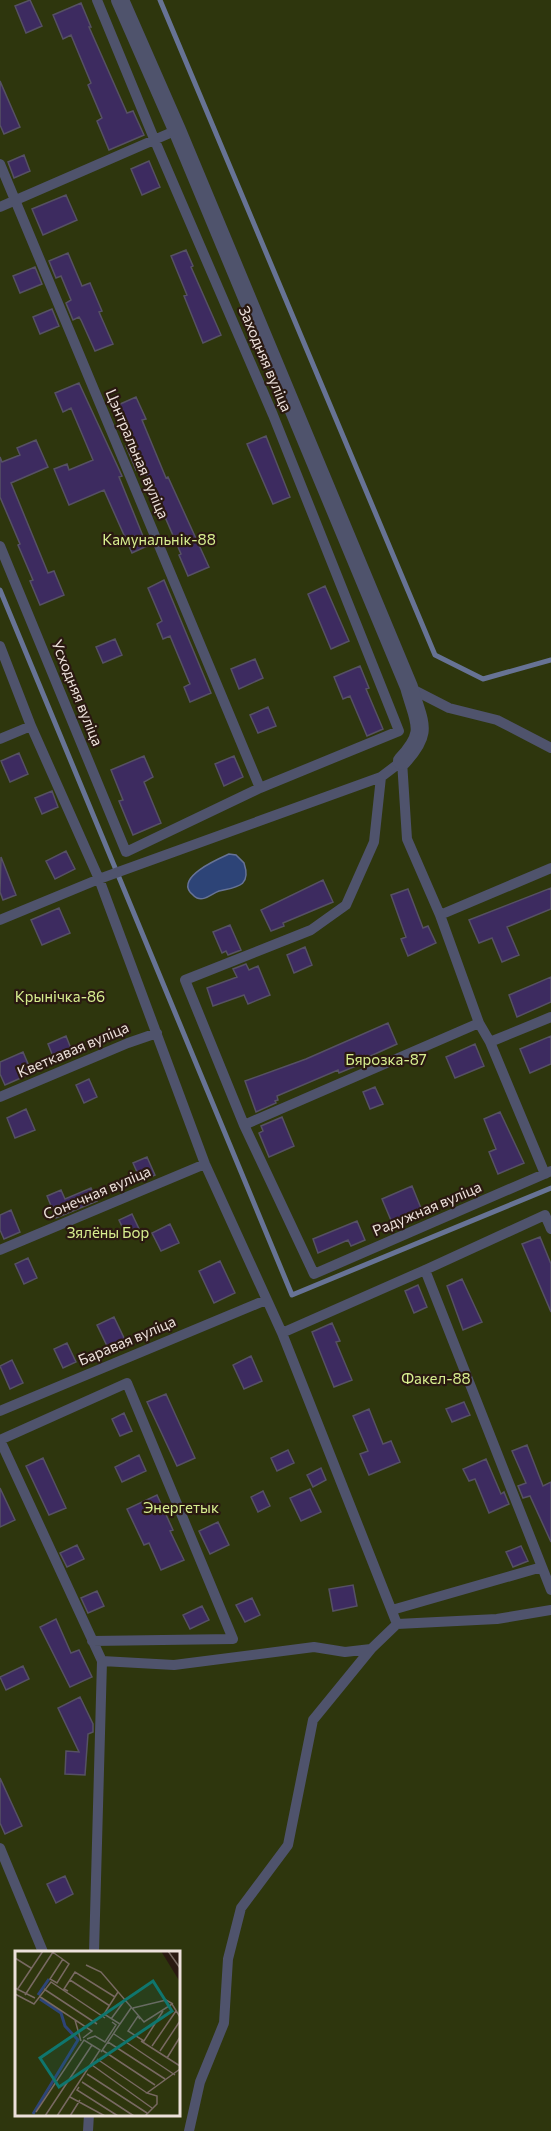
<svg xmlns="http://www.w3.org/2000/svg" width="551" height="2131" font-family="Commissioner,sans-serif">
<style>
.green{fill:#2e360d;fill-rule:evenodd}
.water{fill:#2d4477;stroke:#677395;stroke-width:1.5}
.lines{fill:none;stroke-linecap:round;stroke-linejoin:round}
.stream{stroke:#677395;stroke-width:5}
.building{fill:#3d2b60;stroke:#565164;stroke-width:1.5}
.lane{stroke:#4f536c;stroke-width:10}
.street{stroke:#4f536c;stroke-width:18}
.labels{text-anchor:middle;stroke-width:4.5;stroke-linejoin:round;paint-order:stroke}
.street-label{font-size:15px;fill:#ede1db;stroke:#2a1911}
.park-label{font-size:15px;fill:#d7ee8f;stroke:#2a1911}
.inset-river{fill:none;stroke:#2d4477;stroke-width:3}
.inset-road{fill:none;stroke:#786962;stroke-width:1.5}
.view{fill:#0f766e;fill-opacity:0.15;stroke:#0f766e;stroke-width:3}
.inset-edge{fill:none;stroke:#ede1db;stroke-width:3}
</style>
<rect width="100%" height="100%" fill="#2a1911"/>
<path class="green" d="M0 0H551V2131H0ZM16 1952H178V2114H16Z"/>
<path class="water" d="M229 854 236 855 244 863C252 887 236 887 219 891 211 894 205 901 197 898 194 897 192 894 190 892 178 876 218 859 229 854Z"/>
<g class="lines">
<path class="stream" d="M160 0 435 655 483 679 551 660
M0 590 292 1295 551 1188"/>
</g>
<path class="building" d="M30 0 42 26 26 33 15 6Z
M81 3 91 27H89L127 113 133 111 144 135 109 150 97 121 102 118 88 85 91 83 71 35 63 39 53 15Z
M0 81 20 127 4 134 0 125Z
M24 155 30 171 14 178 8 162Z
M149 161 160 187 142 195 131 169Z
M66 195 77 220 43 235 32 209Z
M186 250 193 266 191 267 221 335 203 343 184 296 187 295 171 256Z
M68 253 82 286 90 283 102 311 99 312 113 344 95 351 81 320 79 317 73 320 66 303 71 300 61 276 56 278 49 261Z
M35 267 42 284 20 293 13 276Z
M52 309 59 326 40 334 33 317Z
M79 383 122 476 119 477 147 546 132 553 104 490 69 505 54 469 67 464 69 470 93 460 71 408 63 412 55 393Z
M136 397 146 419 142 420 166 478 168 477 209 567 188 576 179 555 181 554 143 466 136 470 126 446 134 443 118 405Z
M266 436 290 497 273 504 247 444Z
M36 440 48 467 11 483 48 573 54 571 64 595 40 605 30 581 33 580 18 545 20 544 0 497V457L2 462 20 455 17 448Z
M164 580 211 693 190 702 184 687 190 684 170 636 163 639 157 624 162 621 148 588Z
M325 586 349 641 331 649 308 594Z
M115 639 122 655 103 663 96 647Z
M255 659 263 678 239 689 231 669Z
M360 666 369 688 366 689 383 729 367 736 350 696 343 699 334 677Z
M268 707 276 726 258 733 250 715Z
M19 753 28 774 10 782 1 761Z
M144 756 153 777 144 782 161 823 133 835 119 801 123 800 111 770Z
M234 756 243 777 224 786 215 764Z
M52 791 58 807 42 814 35 798Z
M66 851 75 869 55 879 46 861Z
M1 857 16 895 3 900 0 892Z
M323 880 333 902 283 923 284 926 271 931 261 910Z
M551 888V909L507 927 519 955 502 962 492 938 479 943 469 920Z
M408 889 423 928 428 926 436 943 408 956 401 939 406 937 391 895Z
M59 908 70 933 42 945 31 920Z
M230 925 241 950 228 955 226 951 222 953 213 932Z
M305 947 312 965 294 973 287 955Z
M246 964 249 970 258 966 270 995 248 1004 244 995 213 1006 207 988 237 977 233 969Z
M551 977V1002L517 1017 509 995Z
M388 1023 397 1044 355 1063 356 1066 339 1073 338 1070 277 1096 278 1100 275 1101 276 1103 256 1112 245 1081 306 1059Z
M66 1036 72 1051 54 1059 48 1044Z
M551 1036V1064L530 1073 520 1049Z
M475 1044 484 1066 455 1078 446 1057Z
M23 1052 32 1073 5 1085 0 1074V1062Z
M89 1079 97 1097 84 1103 76 1085Z
M375 1087 383 1104 370 1109 363 1092Z
M26 1109 35 1130 15 1138 7 1118Z
M500 1112 524 1163 498 1174 489 1152 496 1149 484 1119Z
M282 1117 294 1146 269 1157 259 1133 263 1131 261 1126Z
M147 1157 155 1175 141 1181 133 1163Z
M412 1186 423 1213 393 1225 382 1199Z
M91 1188 97 1201 56 1218 47 1196 61 1190 65 1199Z
M11 1210 20 1232 4 1239 0 1230V1215Z
M132 1214 141 1233 128 1239 119 1220Z
M357 1221 365 1240 351 1246 348 1240 318 1253 313 1239Z
M170 1224 179 1243 161 1251 152 1233Z
M540 1237 551 1264V1312L522 1244Z
M28 1258 37 1278 24 1284 15 1264Z
M220 1261 235 1293 214 1303 199 1271Z
M462 1279 482 1322 463 1330 447 1286Z
M418 1285 427 1307 414 1313 405 1291Z
M114 1317 125 1340 108 1348 97 1325Z
M332 1323 340 1341 336 1342 352 1380 334 1387 312 1332Z
M67 1343 76 1362 63 1368 54 1349Z
M251 1356 262 1381 244 1389 233 1365Z
M12 1360 23 1383 10 1389 0 1366Z
M166 1394 195 1458 177 1466 147 1402Z
M464 1402 470 1415 452 1422 446 1409Z
M369 1409 383 1444 391 1441 400 1462 369 1475 360 1454 368 1451 353 1416Z
M124 1413 132 1431 120 1436 112 1419Z
M527 1445 543 1486 551 1482V1542L530 1496 523 1498 518 1486 526 1483 512 1451Z
M288 1450 294 1463 277 1471 271 1458Z
M139 1455 146 1471 122 1482 115 1467Z
M43 1458 66 1508 49 1515 26 1466Z
M486 1459 501 1494 504 1492 509 1504 489 1513 475 1479 469 1481 463 1469Z
M321 1468 326 1480 313 1487 307 1475Z
M0 1488 15 1520 0 1527Z
M310 1489 321 1512 301 1521 290 1498Z
M263 1491 270 1506 258 1512 251 1497Z
M157 1495 173 1530 170 1531 184 1560 161 1570 149 1543 144 1545 127 1509Z
M218 1522 229 1545 210 1554 199 1531Z
M77 1545 84 1559 67 1567 60 1553Z
M521 1546 528 1561 513 1567 506 1552Z
M353 1585 357 1606 333 1611 329 1589Z
M97 1591 104 1606 88 1613 81 1598Z
M252 1598 260 1615 245 1622 236 1605Z
M202 1606 209 1620 190 1629 183 1615Z
M56 1619 71 1653 79 1650 92 1677 70 1687 40 1627Z
M23 1666 29 1679 6 1690 0 1677Z
M80 1697 93 1724V1732L88 1734 85 1775 65 1774 66 1751 79 1752 58 1708Z
M0 1778 22 1826 5 1834 0 1823Z
M65 1876 73 1894 56 1903 47 1884Z"/>
<g class="lines">
<path class="lane" d="M0 164 260 788
M0 207 177 130
M0 546 126 852 260 788 399 731 273 415 155 141 97 0
M0 646 31 726 99 879 205 1164 282 1333 425 1270 545 1215 551 1229
M410 688 449 708 497 720 551 748
M0 739 31 726
M402 761 407 839 440 915 551 868
M381 777 374 842 346 905 311 930 185 980 244 1125 314 1274 551 1171
M440 915 479 1023 490 1042 545 1174
M0 920 99 879 381 777 402 761
M490 1042 551 1017
M0 1097 128 1043 157 1033
M244 1125 479 1023
M0 1250 205 1164
M425 1270 551 1590
M282 1333 397 1624
M0 1411 266 1300
M0 1440 127 1383 233 1639 92 1641
M0 1440 102 1661
M392 1610 542 1567
M0 1848 43 1952
M94 1952 102 1661 174 1665 314 1647 345 1652 371 1649 397 1624 497 1619 551 1610
M88 2131 89 2114
M189 2131 200 2082 224 2023 228 1959 241 1908 288 1845 313 1720 371 1649"/>
<path class="street" d="M120 0 177 130 409 687C419 724 430 731 402 761"/>
</g>
<g class="labels">
<g class="street-label">
<text transform="translate(265 359) rotate(67)" y="5">Заходняя вуліца</text>
<text transform="translate(137 454) rotate(67)" y="5">Цэнтральная вуліца</text>
<text transform="translate(77 693) rotate(68)" y="5">Усходняя вуліца</text>
<text transform="translate(73 1050) rotate(-23)" y="5">Кветкавая вуліца</text>
<text transform="translate(97 1193) rotate(-23)" y="5">Сонечная вуліца</text>
<text transform="translate(427 1209) rotate(-23)" y="5">Радужная вуліца</text>
<text transform="translate(127 1341) rotate(-23)" y="5">Баравая вуліца</text>
</g>
<g class="park-label">
<text x="159" y="545">Камунальнік-88</text>
<text x="60" y="1002">Крынічка-86</text>
<text x="386" y="1065">Бярозка-87</text>
<text x="108" y="1238">Зялёны Бор</text>
<text x="436" y="1384">Факел-88</text>
<text x="181" y="1513">Энергетык</text>
</g>
</g>
<g transform="translate(15 1951)">
<rect width="165" height="165" fill="#2a1911"/>
<path d="M0 0H146L165 31V165H0Z" fill="#2e360d"/>
<path class="inset-river" d="M23 44 34 28M18 163 63 89 50 75 46 62 25 48"/>
<path class="inset-road" d="M36 0 46 7 54 13 42 32 35 28 48 8M153 0 165 17M0 7 16 17M71 14 86 21 129 71 157 53 165 66M55 29 95 55M0 37 20 47M29 38 82 73M2 39 28 0M53 40 49 38 60 21 100 46M0 43 19 53 36 31 90 67M10 44 38 1M24 45 77 80 68 87M118 57 151 49 158 53M96 68 110 49M125 68 123 65 113 80 129 90 148 60M60 69 66 90M105 73 116 57M99 83 160 124M72 88 80 85 90 91 101 74 97 71M126 90 165 115M93 91 150 128M137 95 161 60M87 99 140 134M145 100 165 70M86 101 105 73 89 63 103 41M152 107 165 86M82 108 132 142M77 114 137 157M72 123 132 162M67 131 119 165M64 136 62 139 103 165M55 146 90 165M21 161 69 89 85 99 42 165M30 165 77 94M55 165 65 149M130 165 142 153V145L132 142 165 118"/>
<path class="view" d="M138 30 157 60 44 136 25 107Z"/>
<rect width="165" height="165" class="inset-edge"/>
</g>
</svg>
